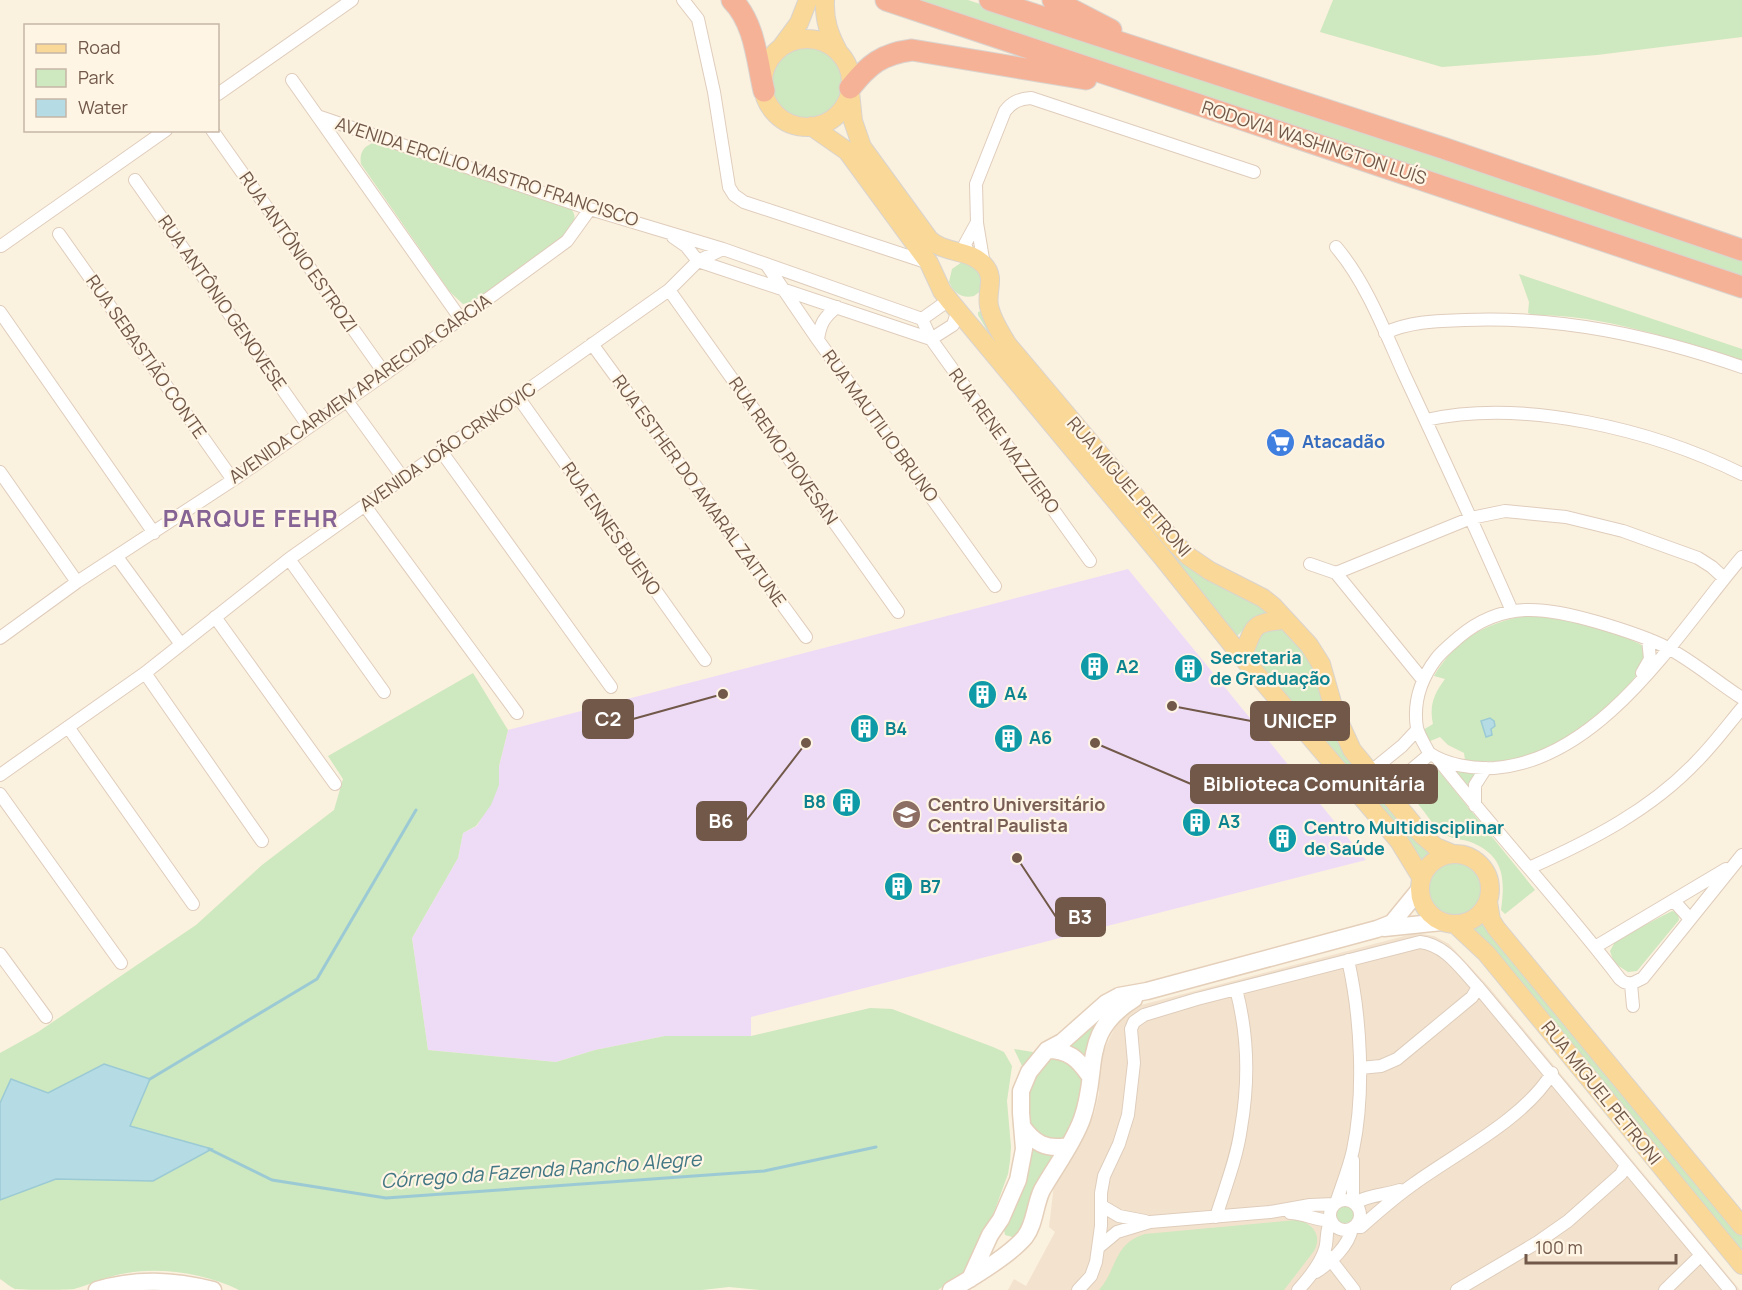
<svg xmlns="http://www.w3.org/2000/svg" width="1742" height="1290" font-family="Manrope,sans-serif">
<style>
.residential{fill:#f3e3ce}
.education{fill:#eedcf7}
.green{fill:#cee8bf}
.water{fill:#b5dbe4;stroke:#9bcad5;stroke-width:1.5}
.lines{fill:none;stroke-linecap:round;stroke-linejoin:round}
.stream{stroke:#9bcad5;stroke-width:3}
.street-casing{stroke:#dfcdbc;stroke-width:14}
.secondary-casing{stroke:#e4cfba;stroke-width:19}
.primary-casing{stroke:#dad4cf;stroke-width:20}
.highway-casing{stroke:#dad4cf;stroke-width:23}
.street{stroke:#fff;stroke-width:12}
.secondary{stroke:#fff;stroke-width:16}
.primary{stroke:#f9d898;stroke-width:18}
.highway{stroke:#f5b297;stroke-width:21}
.labels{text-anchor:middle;stroke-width:4.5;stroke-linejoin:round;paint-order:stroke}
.street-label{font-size:18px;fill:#715848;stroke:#fff5e5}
.shop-label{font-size:18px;font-weight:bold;fill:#366cbe;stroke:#fff5e5;text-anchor:start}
.culture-label{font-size:18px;font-weight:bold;fill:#0d838f;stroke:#fff5e5;text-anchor:start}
.education-label{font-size:18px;font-weight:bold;fill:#785e54;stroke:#fff5e5;text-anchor:start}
.water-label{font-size:20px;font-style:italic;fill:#427784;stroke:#fff5e5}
.district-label{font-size:24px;font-weight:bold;letter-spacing:1.5px;fill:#856394;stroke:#fff5e5}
.leader{fill:none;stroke:#715848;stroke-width:2}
.callout-dot{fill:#715848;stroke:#fff5e5;stroke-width:2}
.callout{fill:#715848;stroke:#715848;stroke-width:2}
.callout-label{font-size:20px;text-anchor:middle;font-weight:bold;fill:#fff}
</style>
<rect width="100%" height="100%" fill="#fbf1df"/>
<path class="residential" d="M1416 933 1434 936 1449 944 1488 986 1740 1290H1008L1014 1279 1026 1286 1055 1232 1049 1227 1054 1184 1085 1132 1094 1114 1099 1093 1098 1072 1100 1058 1120 1017 1141 1005Z"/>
<path class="education" d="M1128 569 1366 860 751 1017V1036H665L595 1050 556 1062 428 1050 412 938 458 858 463 833 477 826 499 785V766L508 730Z"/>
<path class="green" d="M902 0H968L1721 248 1742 256V283Z
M1333 0H1742V37L1597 55 1442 67 1320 32Z
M768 82a38 38 0 1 1 76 0a38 38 0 1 1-76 0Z
M375 142 568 205C578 215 575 222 570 234L475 301 463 304 450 292 361 164C359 152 364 146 375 142Z
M962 262 982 268V290L974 296C962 299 954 293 949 282L952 269Z
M1519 274 1742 349V362C1674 339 1605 315 1533 315L1528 313 1529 302Z
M984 310 1149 520 1270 611 1246 627 1235 638 1001 354 978 315V312Z
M1533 615C1570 619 1606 628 1640 644L1644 647 1647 656C1643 662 1641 670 1636 676 1618 699 1570 743 1543 752 1518 760 1491 764 1465 760L1464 753 1448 745 1440 737 1428 742 1423 730 1433 724C1429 705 1434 694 1445 679L1434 676C1456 638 1490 620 1533 615Z
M1280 627 1296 640 1314 670 1351 763 1433 853 1422 863 1252 660 1250 651 1260 632Z
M473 673 508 730 499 766V785L491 805 476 826 463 833 458 858 412 938 428 1050 556 1062 595 1050 665 1036H751L870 1008 892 1009 993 1047 1004 1052 1012 1066 1007 1101 1011 1147 1010 1161 1008 1174 993 1215 966 1270 938 1290H760L729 1287 702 1290H239C206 1274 163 1267 127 1273 108 1276 92 1284 74 1289 69 1290 20 1290 15 1289 10 1287 5 1282 0 1279V1053L38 1032 196 925 262 865 334 810 343 779 328 756Z
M1425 768 1438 770 1535 890 1505 914 1501 910C1505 880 1505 857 1473 843 1465 839 1454 840 1446 835 1435 829 1426 813 1418 804L1425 798C1419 790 1419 784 1421 776L1418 773Z
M1451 770 1477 773 1470 791Z
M1428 889a27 27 0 1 1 54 0a27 27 0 1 1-54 0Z
M1672 911 1678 913 1679 920 1637 971 1628 972 1614 963 1610 951 1616 940Z
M1482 919 1742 1233V1253L1469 927Z
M1107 1007 1088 1062 1066 1048Z
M1014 1049 1039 1053 1024 1070Z
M1057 1056 1084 1074 1079 1113 1062 1141 1039 1139 1027 1125 1030 1083 1050 1058Z
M1029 1143 1058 1152 1016 1238 1005 1235 1004 1229Z
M1334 1215a11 11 0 1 1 22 0a11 11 0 1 1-22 0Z
M1296 1220C1312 1222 1323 1235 1314 1251L1284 1290H1099C1118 1268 1113 1244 1145 1234Z"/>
<path class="water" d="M1490 718 1494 721 1495 726 1491 729 1492 735 1486 737 1481 721Z
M104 1064 150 1079 130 1126 212 1149 153 1181 56 1179 0 1200V1103L11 1079 48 1093Z"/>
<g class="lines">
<path class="stream" d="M150 1079 317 979 416 810
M209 1149 272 1180 386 1198 764 1171 876 1147"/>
<defs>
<path id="street" d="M683 0 698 19 714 92 729 187 734 195 744 202 929 263
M292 80 460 318
M218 94 352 0
M320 117 590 209 723 249 922 319
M212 130 385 374
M135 180 309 427
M59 234 233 480
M673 237 686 246 698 261 931 339 953 325 958 310
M1 246 166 130
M1336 247C1366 282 1385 332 1404 374 1441 453 1477 531 1512 611
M969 255 965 244 976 224
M766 264 818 340 995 586
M984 265 977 223 976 184 1005 111C1012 102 1019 99 1031 98L1254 172
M669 290 898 612
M0 312 154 533
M922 319 931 339 1090 561
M922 319 949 300
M1385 333C1411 321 1438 321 1465 320 1561 316 1652 336 1742 367
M818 340C820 324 824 317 837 307
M592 344 806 637
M518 397 705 660
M347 401 403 478
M1426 420C1525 398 1653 430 1742 474
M441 451 611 687
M0 472 77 582
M365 506 517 713
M117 557 180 643
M1742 557C1678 632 1603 760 1494 768 1472 769 1447 765 1429 753 1425 745 1419 736 1417 728 1413 703 1421 679 1436 659 1442 651 1451 644 1459 637 1503 600 1546 607 1597 622 1621 629 1644 636 1666 647 1693 661 1717 682 1742 698
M289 559 384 692
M1310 564 1336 573 1423 680
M1336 573 1471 518 1505 511 1566 517 1623 531 1698 558 1712 567 1724 578
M215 617 335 784
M0 638 77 582 233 480 385 374 567 241 590 209
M145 673 262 841
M1642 673 1650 659 1648 639
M68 727 193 904
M1438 759C1497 834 1562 903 1620 979L1624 982 1631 984 1633 1006
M1370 772 1402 746 1417 730
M0 775 145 673 289 559 669 290 698 261 723 249
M1385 792 1430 754
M0 794 121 963
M1475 806V785L1486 768
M1529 868C1590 841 1651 810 1697 761 1713 745 1727 726 1742 708
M1674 901 1690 919
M1595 947 1726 869
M0 954 46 1017
M1631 984 1643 978 1742 855
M1360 1068 1381 1066 1397 1059 1472 997 1478 987
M1353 1160V1202
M1330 1215a15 15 0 1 1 30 0a15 15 0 1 1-30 0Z
M1336 1203C1342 1185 1349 1168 1353 1150 1365 1093 1361 1017 1348 960
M1355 1204C1365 1195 1386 1195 1400 1190
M1102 1206 1119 1216 1145 1221
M1290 1213C1304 1213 1319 1222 1330 1220
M1216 1217C1225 1188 1237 1158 1241 1128 1249 1082 1248 1034 1236 989
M1354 1227H1361C1378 1212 1396 1196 1415 1183 1458 1152 1524 1119 1552 1073
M1099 1247 1117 1232 1150 1222 1270 1212 1310 1205 1334 1204
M1327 1255 1354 1290
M1316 1272C1330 1263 1349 1246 1352 1228
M1078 1290 1091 1276 1096 1262 1101 1226V1193L1104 1176 1119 1144 1128 1115 1134 1063 1131 1029 1134 1022 1144 1015 1197 999 1420 942C1446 945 1461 969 1478 987L1730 1290
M1298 1290C1309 1278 1320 1265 1325 1249 1328 1240 1325 1230 1331 1221
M1457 1290 1538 1242 1568 1221 1621 1174 1626 1165
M1665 1290 1700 1256"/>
<path id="secondary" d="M1384 928 1442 922
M1047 1050C1069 1050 1078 1059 1089 1075
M1022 1126C1034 1143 1046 1150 1067 1146
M970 1279 990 1235 1001 1219 1018 1180 1024 1149 1021 1113V1091L1029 1072 1047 1050 1062 1042 1106 1003 1119 996 1147 991 1377 929 1392 923 1419 890
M97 1290C136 1278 173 1280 213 1290
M951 1290C970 1279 1011 1254 1025 1237 1035 1224 1035 1204 1042 1190 1055 1167 1073 1144 1082 1119 1100 1069 1079 1033 1134 999"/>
<path id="primary" d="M825 0C824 20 829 34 838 51
M763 83a44 44 0 1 1 88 0a44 44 0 1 1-88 0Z
M782 46 799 23 808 0
M850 92 853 121 862 147 929 239C944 254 970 249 984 265 996 278 986 291 989 306 992 320 1001 334 1008 345L1174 542 1188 556 1210 571 1263 598 1273 606 1309 645 1321 664 1335 713 1352 750 1422 835 1436 847 1453 854
M811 126 847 151 929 263 942 291 949 300 1163 558 1242 657 1399 841 1421 877
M1242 657C1255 627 1250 622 1286 620
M1420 889a35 35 0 1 1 70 0a35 35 0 1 1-70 0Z
M1488 902 1491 920 1496 928 1742 1226
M1456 925 1486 953 1742 1265"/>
<path id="highway" d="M732 0C755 23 757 61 764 91
M886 0 1742 287
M990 0 1443 148 1742 250
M1053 0 1111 30
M850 88C869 64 882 54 912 50L1086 79"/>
</defs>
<use href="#street" class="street-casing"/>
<use href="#secondary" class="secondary-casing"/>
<use href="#primary" class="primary-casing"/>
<use href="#highway" class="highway-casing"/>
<use href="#street" class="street"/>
<use href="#secondary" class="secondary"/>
<use href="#primary" class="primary"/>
<use href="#highway" class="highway"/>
</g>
<defs>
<symbol id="supermarket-disc" viewBox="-11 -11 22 22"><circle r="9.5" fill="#3f7fe0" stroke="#fff5e5"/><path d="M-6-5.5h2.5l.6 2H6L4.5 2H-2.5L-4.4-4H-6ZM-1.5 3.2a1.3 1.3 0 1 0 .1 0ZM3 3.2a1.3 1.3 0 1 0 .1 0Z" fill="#fff"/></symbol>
<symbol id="building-disc" viewBox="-11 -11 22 22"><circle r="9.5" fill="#0f9aa8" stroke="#fff5e5"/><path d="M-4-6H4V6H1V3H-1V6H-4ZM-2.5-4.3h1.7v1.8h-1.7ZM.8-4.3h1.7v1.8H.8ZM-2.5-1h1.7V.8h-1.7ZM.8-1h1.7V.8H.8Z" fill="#fff"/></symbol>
<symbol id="university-disc" viewBox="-11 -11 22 22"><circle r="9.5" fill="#8d6e63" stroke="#fff5e5"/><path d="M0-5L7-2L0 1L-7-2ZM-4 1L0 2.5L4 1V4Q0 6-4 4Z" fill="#fff"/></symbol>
</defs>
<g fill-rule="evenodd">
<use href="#supermarket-disc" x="1264" y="426" width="33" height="33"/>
<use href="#building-disc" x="1078" y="650" width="33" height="33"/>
<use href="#building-disc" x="1172" y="652" width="33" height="33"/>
<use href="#building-disc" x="966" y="678" width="33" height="33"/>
<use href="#building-disc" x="848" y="712" width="33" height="33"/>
<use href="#building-disc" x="992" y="722" width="33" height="33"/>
<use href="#building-disc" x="830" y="786" width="33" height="33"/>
<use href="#university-disc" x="890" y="798" width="33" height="33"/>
<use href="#building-disc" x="1180" y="806" width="33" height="33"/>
<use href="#building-disc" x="1266" y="822" width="33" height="33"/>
<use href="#building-disc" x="882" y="870" width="33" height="33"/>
</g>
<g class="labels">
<g class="street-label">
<text transform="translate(1314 143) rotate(18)" y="6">RODOVIA WASHINGTON LUÍS</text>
<text transform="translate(487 172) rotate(18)" y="6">AVENIDA ERCÍLIO MASTRO FRANCISCO</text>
<text transform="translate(298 252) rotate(55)" y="6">RUA ANTÔNIO ESTROZI</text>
<text transform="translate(222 303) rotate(55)" y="6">RUA ANTÔNIO GENOVESE</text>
<text transform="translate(146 357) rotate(55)" y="6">RUA SEBASTIÃO CONTE</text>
<text transform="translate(360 389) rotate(-35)" y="6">AVENIDA CARMEM APARECIDA GARCIA</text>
<text transform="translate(880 426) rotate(54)" y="6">RUA MAUTILIO BRUNO</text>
<text transform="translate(1004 441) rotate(54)" y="6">RUA RENE MAZZIERO</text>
<text transform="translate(448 447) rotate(-35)" y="6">AVENIDA JOÃO CRNKOVIC</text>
<text transform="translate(783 451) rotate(55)" y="6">RUA REMO PIOVESAN</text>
<text transform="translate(1129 487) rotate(49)" y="6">RUA MIGUEL PETRONI</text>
<text transform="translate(699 491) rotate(54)" y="6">RUA ESTHER DO AMARAL ZAITUNE</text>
<text transform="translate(611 529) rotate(55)" y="6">RUA ENNES BUENO</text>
<text transform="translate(1601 1093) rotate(51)" y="6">RUA MIGUEL PETRONI</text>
</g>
<g class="shop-label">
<text x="1302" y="448">Atacadão</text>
</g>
<g class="culture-label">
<text x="1210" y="664">Secretaria<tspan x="1210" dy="21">de Graduação</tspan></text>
<text x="1116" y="673">A2</text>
<text x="1004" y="700">A4</text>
<text x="885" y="735">B4</text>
<text x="1029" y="744">A6</text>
<text x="826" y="808" text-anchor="end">B8</text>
<text x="1218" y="828">A3</text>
<text x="1304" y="834">Centro Multidisciplinar<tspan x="1304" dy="21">de Saúde</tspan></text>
<text x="920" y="893">B7</text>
</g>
<g class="education-label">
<text x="928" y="811">Centro Universitário<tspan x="928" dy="21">Central Paulista</tspan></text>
</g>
<g class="water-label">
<text transform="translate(541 1170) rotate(-4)" y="7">Córrego da Fazenda Rancho Alegre</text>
</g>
<g class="district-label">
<text x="251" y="527">PARQUE FEHR</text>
</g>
</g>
<path class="leader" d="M723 694L633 719M1172 706L1251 721M1095 743L1191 784M806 743L746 821M1017 858L1056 917"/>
<g class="callout-dot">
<circle cx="723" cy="694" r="6"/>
<circle cx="1172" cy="706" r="6"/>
<circle cx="1095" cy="743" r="6"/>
<circle cx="806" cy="743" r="6"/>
<circle cx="1017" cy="858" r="6"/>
</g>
<g class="callout">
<rect x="583" y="700" width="50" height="38" rx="6"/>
<rect x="1251" y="702" width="98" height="38" rx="6"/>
<rect x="1191" y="765" width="246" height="38" rx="6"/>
<rect x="697" y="802" width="49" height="38" rx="6"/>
<rect x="1056" y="898" width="49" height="38" rx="6"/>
</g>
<g class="callout-label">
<text x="608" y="726">C2</text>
<text x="1300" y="728">UNICEP</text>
<text x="1314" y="791">Biblioteca Comunitária</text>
<text x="721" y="828">B6</text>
<text x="1080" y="924">B3</text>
</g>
<rect x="24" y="24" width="195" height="108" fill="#fff5e5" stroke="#c6b6a6" stroke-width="1.5"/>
<rect x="36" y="44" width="30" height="9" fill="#f9d898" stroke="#c6b6a6" stroke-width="1.5"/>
<text x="78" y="54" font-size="18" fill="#715848">Road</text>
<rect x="36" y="69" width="30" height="18" fill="#cee8bf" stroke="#c6b6a6" stroke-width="1.5"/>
<text x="78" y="84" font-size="18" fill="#715848">Park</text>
<rect x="36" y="99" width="30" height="18" fill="#b5dbe4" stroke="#c6b6a6" stroke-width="1.5"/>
<text x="78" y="114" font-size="18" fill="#715848">Water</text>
<path d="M1526 1254v9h150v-9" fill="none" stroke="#715848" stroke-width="3"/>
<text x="1535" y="1254" font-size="18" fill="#715848" stroke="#fff5e5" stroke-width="4.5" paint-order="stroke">100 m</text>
</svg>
